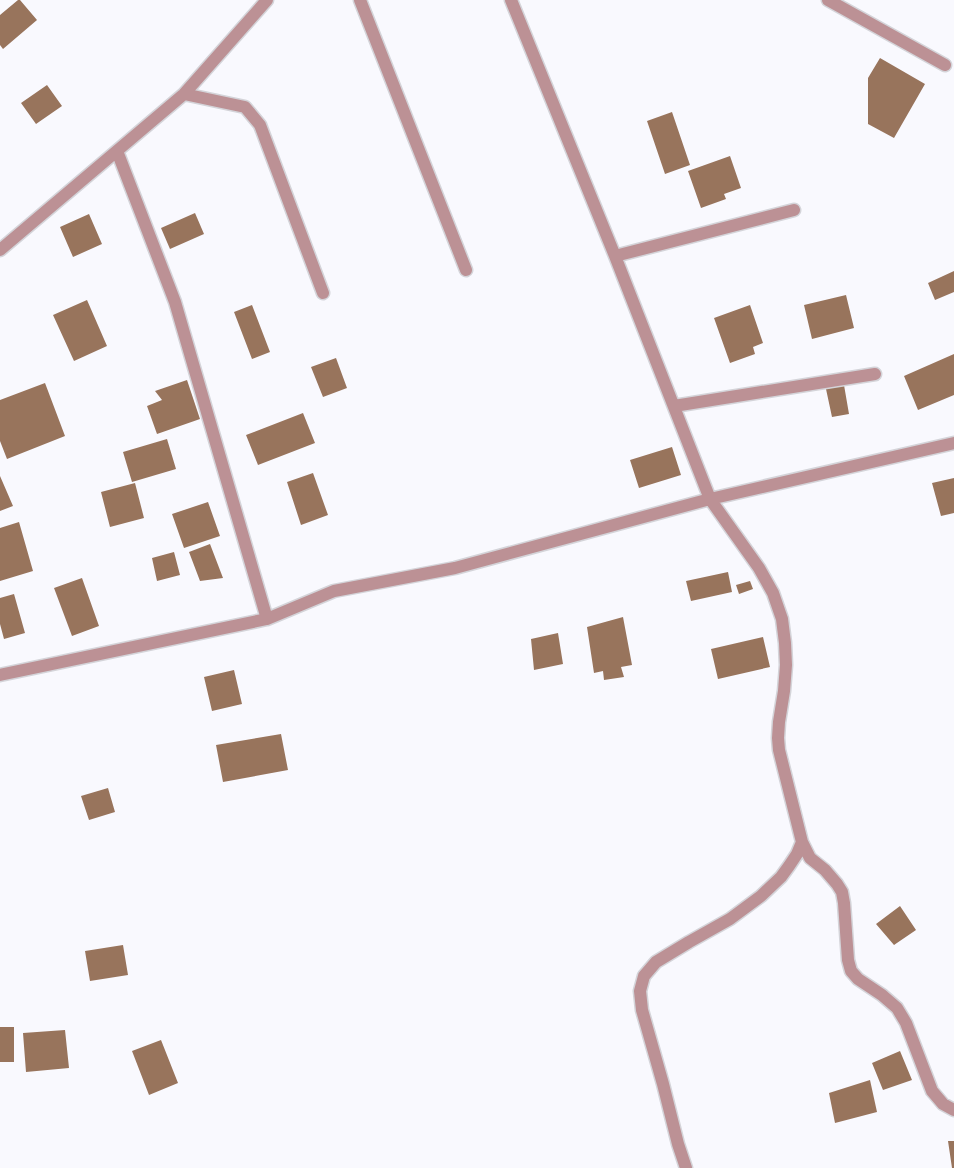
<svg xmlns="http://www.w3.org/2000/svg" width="954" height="1168" font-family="'Asap Condensed',sans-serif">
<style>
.building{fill:#98745c}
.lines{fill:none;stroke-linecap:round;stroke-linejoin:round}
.minor-casing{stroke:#d4d4d9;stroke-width:15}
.minor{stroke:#bc9195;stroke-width:12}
</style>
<rect width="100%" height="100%" fill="#f9f9fe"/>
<path class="building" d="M18 0H20L37 20 3 49 0 45V15Z
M880 58 925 84 894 138 868 124V78Z
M47 85 62 106 36 124 21 103Z
M672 112 690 165 665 174 647 121Z
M730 156 741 188 724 194 726 199 701 208 688 171Z
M195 213 204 234 170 249 161 228Z
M89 214 102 244 73 257 60 227Z
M954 271V292L935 300 928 283Z
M846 295 854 328 812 339 804 305Z
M87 300 107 346 74 361 53 315Z
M252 305 270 352 252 359 234 312Z
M750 305 763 343 753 347 755 354 730 363 714 318Z
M954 354V395L918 410 904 376Z
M336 358 347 388 323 397 311 367Z
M187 380 200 419 157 434 147 406 162 400 155 391Z
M45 383 65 436 7 459 0 441V400Z
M844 385 849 414 832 417 826 389Z
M303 413 315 443 258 465 246 435Z
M167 439 176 469 132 482 123 452Z
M672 447 681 475 639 488 630 460Z
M313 473 328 515 301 525 287 482Z
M0 476 13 506 0 511Z
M954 478V513L941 516 932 483Z
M135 483 144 518 110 527 101 492Z
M208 502 220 536 184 548 172 514Z
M19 522 33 571 0 581V528Z
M210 544 223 578 200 581 189 552Z
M174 552 180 575 157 581 152 558Z
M728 572 732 592 691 601 686 581Z
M82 578 99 626 72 636 54 588Z
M750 581 753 589 739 594 736 585Z
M14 594 25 633 4 639 0 624V598Z
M623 617 632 665 621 667 624 677 604 680 603 671 594 673 587 627Z
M558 633 563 664 534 670 531 639Z
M763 637 770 667 718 679 711 649Z
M234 670 242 704 212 711 204 677Z
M281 734 288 770 223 782 216 745Z
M108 788 115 812 89 820 81 796Z
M900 906 916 930 894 945 876 924Z
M123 945 128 975 90 981 85 951Z
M0 1027H14V1062H0Z
M65 1030 69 1068 26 1072 23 1033Z
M161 1040 178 1083 149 1095 132 1051Z
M900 1051 912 1080 883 1090 872 1063Z
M870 1080 877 1112 835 1123 829 1093Z
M948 1141H954V1168H952Z"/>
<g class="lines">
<defs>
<path id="minor" d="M360 0 466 270
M511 0 615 256 710 499 759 568 773 593 782 619 785 643 786 665 784 691 779 722 778 738 779 750 802 842 810 858 825 870 837 884 842 892 844 903 848 960 851 971 858 979 882 995 897 1008 906 1023 932 1091 943 1104 954 1110
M828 0 945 65
M184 94 245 107 260 125 323 293
M117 151 175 302 267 619
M0 250 184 94 267 0
M615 256 794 210
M674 406 875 374
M0 675 267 619 334 591 455 568 710 499 954 443
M686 1168 678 1144 663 1084 642 1010 640 991 644 976 656 962 689 942 730 919 761 896 781 877 789 866 797 854 802 842"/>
</defs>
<use href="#minor" class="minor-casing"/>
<use href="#minor" class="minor"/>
</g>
</svg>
